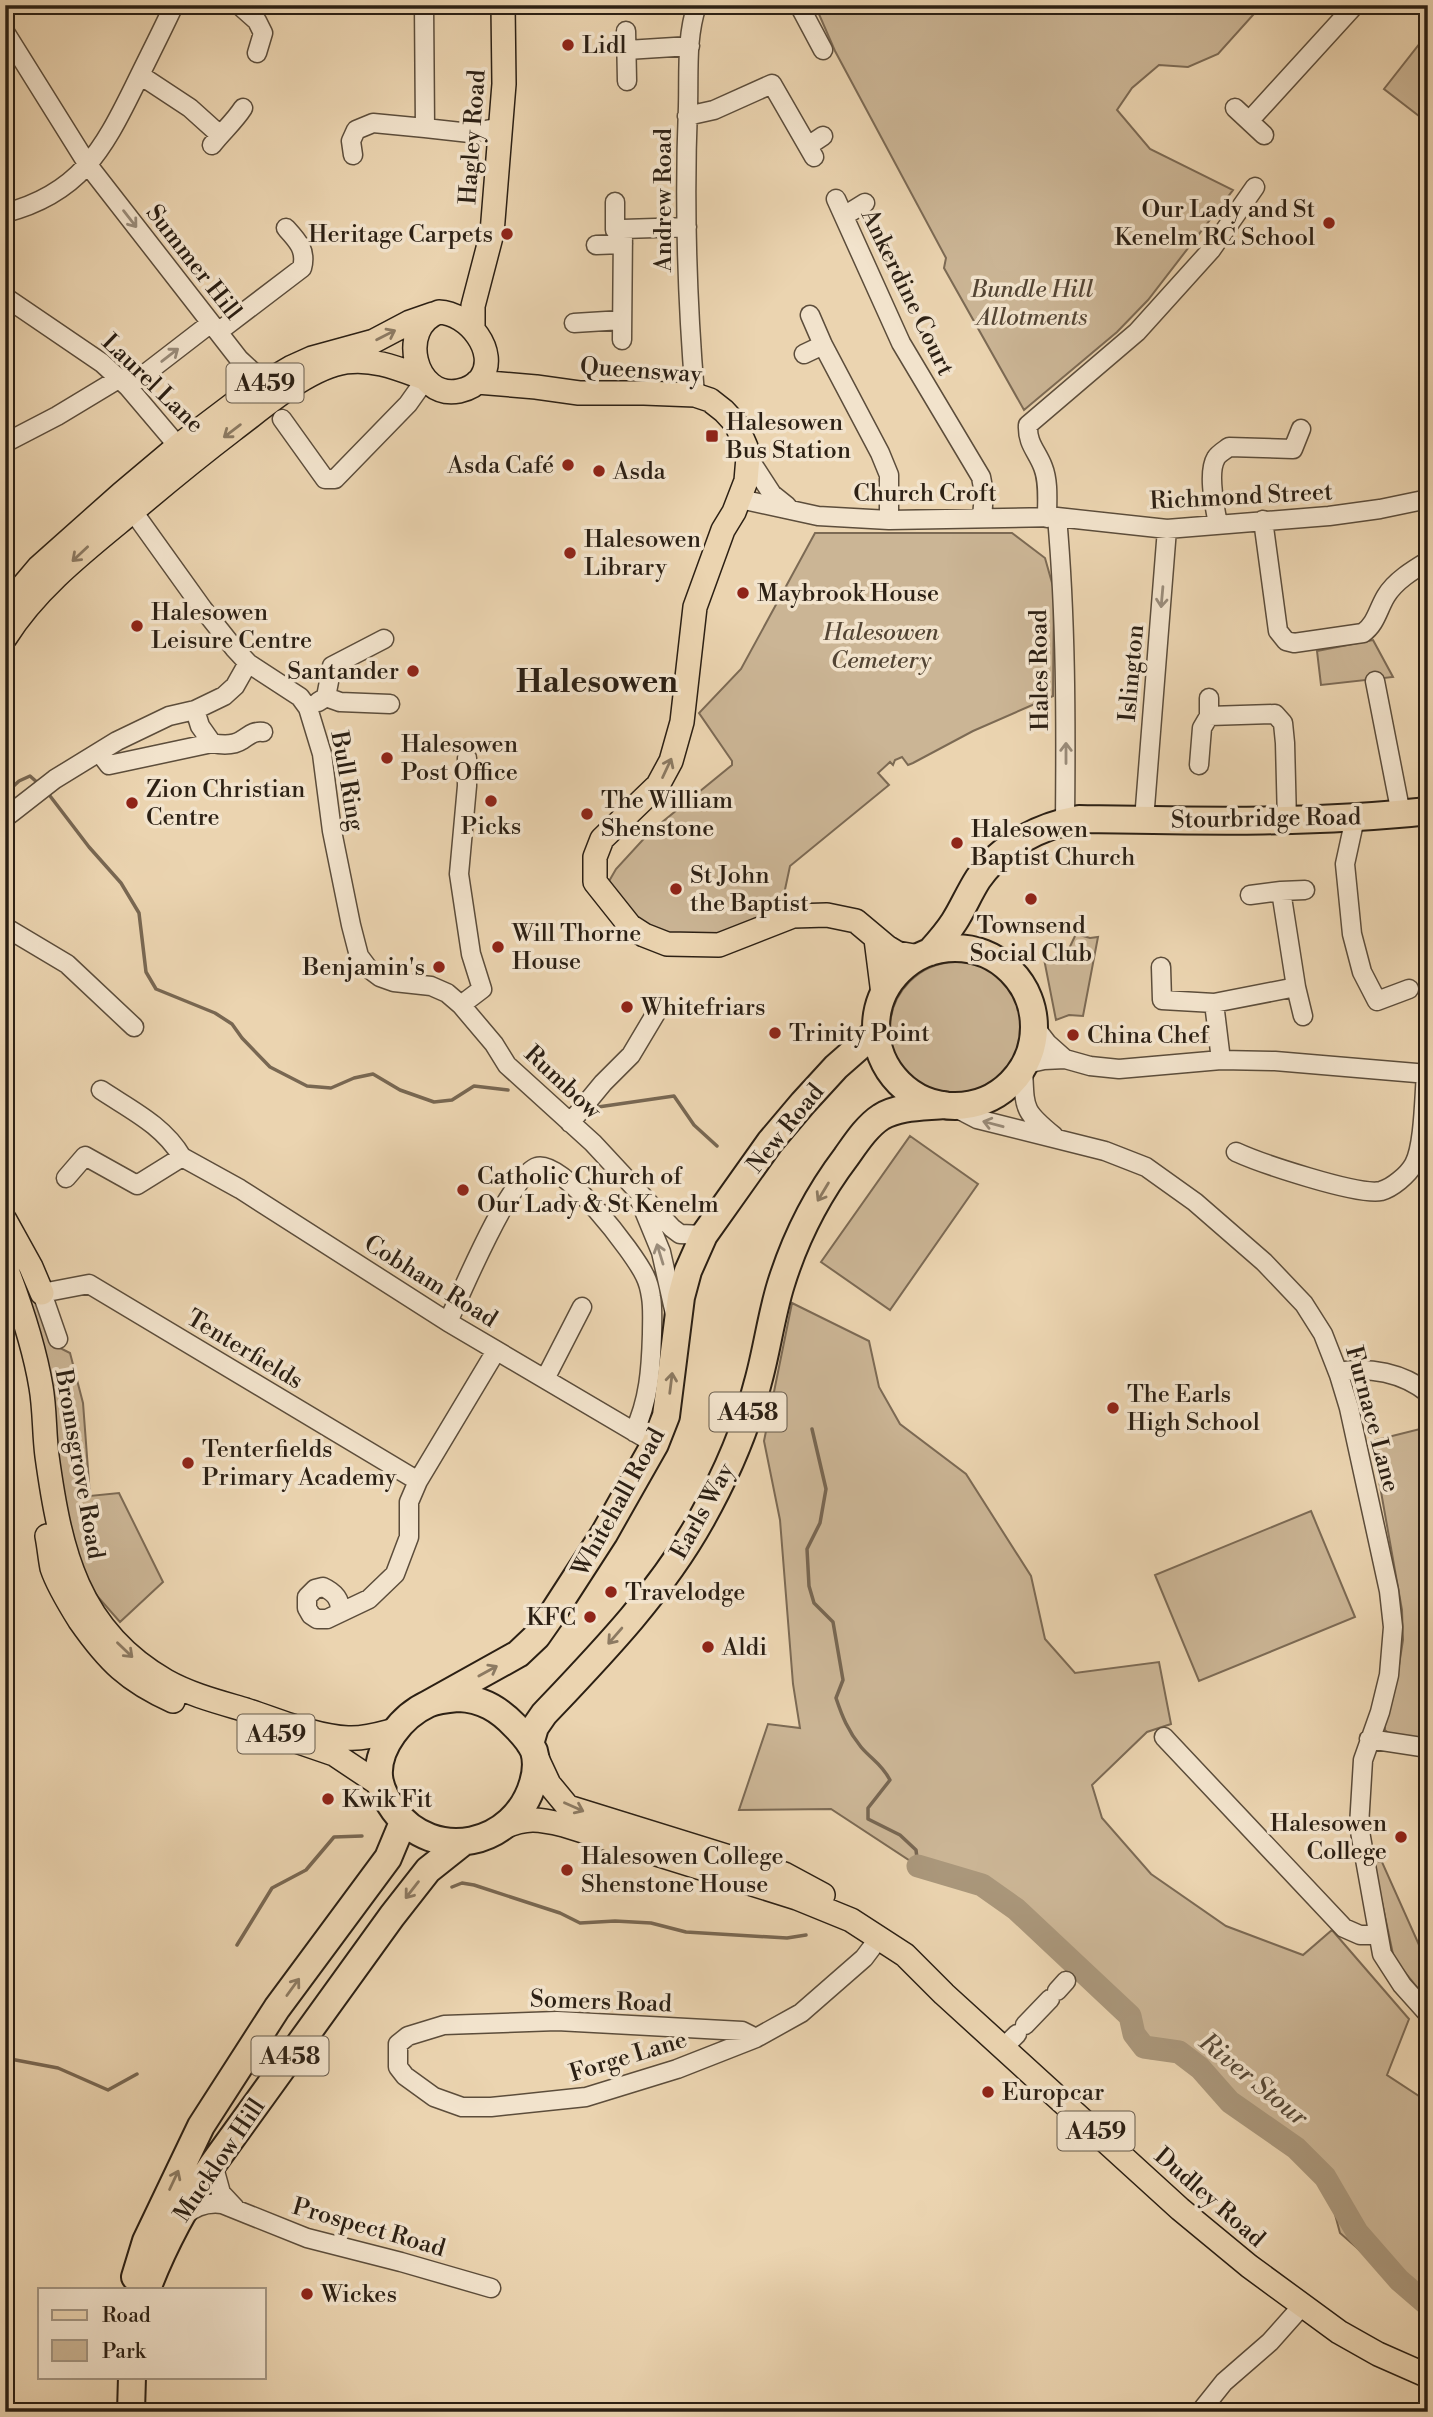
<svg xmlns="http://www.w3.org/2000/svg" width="1433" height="2417" font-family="'Libre Bodoni',serif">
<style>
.green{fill:#cbb595;stroke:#7c6a54;stroke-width:2}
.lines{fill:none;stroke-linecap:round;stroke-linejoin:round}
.stream{stroke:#786752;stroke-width:3.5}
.river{stroke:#aa977b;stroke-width:23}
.minor-casing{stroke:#5c4d3b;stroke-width:21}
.major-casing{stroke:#2c2014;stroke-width:26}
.highway-casing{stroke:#2c2014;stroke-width:30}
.minor{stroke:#f2e3cc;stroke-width:18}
.major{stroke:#ebd4b0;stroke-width:23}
.highway{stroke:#ebd4b0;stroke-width:26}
.oneway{stroke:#998b79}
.oneway2{stroke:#8c7a62}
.poi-dot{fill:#8f2418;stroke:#f2e3cc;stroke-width:2.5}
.labels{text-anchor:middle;stroke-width:7;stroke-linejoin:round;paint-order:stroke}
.shield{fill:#f2e3cc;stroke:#675a4b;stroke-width:2}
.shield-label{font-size:23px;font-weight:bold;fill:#2c2014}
.poi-label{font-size:24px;fill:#2c2014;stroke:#f2e3cc;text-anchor:start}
.street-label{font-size:24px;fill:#2c2014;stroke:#f2e3cc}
.park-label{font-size:24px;font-style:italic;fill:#544534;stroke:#f2e3cc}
.water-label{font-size:26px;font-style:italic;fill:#584a38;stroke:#f2e3cc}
.district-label{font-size:32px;font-weight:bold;fill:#2c2014;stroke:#f2e3cc}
</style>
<rect width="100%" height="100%" fill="#ebd4b0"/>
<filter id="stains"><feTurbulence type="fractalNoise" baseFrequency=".00286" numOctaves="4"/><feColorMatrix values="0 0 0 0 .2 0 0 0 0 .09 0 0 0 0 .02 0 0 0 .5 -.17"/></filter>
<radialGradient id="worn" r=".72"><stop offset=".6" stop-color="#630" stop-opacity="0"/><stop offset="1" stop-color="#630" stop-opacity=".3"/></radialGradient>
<path class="green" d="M815 5H1262L1218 54 1188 67 1159 65 1132 88 1117 110 1150 149 1233 190 1148 300 1117 332 1024 410 944 268 946 258 835 51Z
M1428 33V123L1384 89Z
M815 533H1012L1045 558 1054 590 1053 696 973 731 913 763 908 765 902 757 895 760 893 765 890 762 878 773 889 785 790 866 780 913 727 934H669L642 924 608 883 616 869 650 832 732 765V761L699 713 741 669Z
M1373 640 1393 677 1321 685 1317 651Z
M1076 934 1090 938 1098 937 1083 1016 1069 1015 1056 1020 1044 959 1065 957Z
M890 1029a67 67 0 1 1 134 0a67 67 0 1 1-134 0Z
M910 1136 978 1184 890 1310 821 1262Z
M11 1261 29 1283 54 1345 70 1353 83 1403 90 1496 119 1493 163 1582 120 1622 98 1597 77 1564Z
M792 1303 869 1341 879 1387 900 1424 966 1474 1031 1576 1045 1639 1075 1673 1159 1662 1171 1724 1147 1732 1092 1785 1102 1818 1151 1874 1226 1926 1303 1955 1332 1930 1409 2019 1387 2075 1428 2102V2310L1340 2233 1325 2177 1296 2148 1230 2102 1200 2068 1179 2053 1167 2059 1149 2058 1122 2017 1059 1958 1016 1909 982 1885 918 1866 831 1809 739 1810 768 1724 800 1728 793 1684 780 1520 764 1441Z
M1428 1427V1743L1394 1738 1385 1730 1384 1718 1397 1678 1403 1640 1402 1610 1372 1441Z
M1311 1511 1355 1617 1199 1681 1155 1575Z
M1373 1860 1382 1862 1428 1965V2001L1394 1959Z"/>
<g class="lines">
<path class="stream" d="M47 792 89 847 121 883 139 913 146 972 156 989 215 1013 232 1024 242 1038 270 1067 307 1086 331 1088 354 1078 373 1074 400 1090 434 1102 452 1100 474 1086 508 1090
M5 794 19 781 30 776 39 784
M598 1107 674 1096 694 1125 717 1146
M812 1429 826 1489 820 1523 807 1549 809 1586 814 1603 833 1622 843 1680 836 1698C842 1716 848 1731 861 1747 872 1760 881 1763 890 1780L868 1808V1819L900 1835 916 1850 918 1866
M452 1887 462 1883 474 1885 560 1913 580 1923 615 1921 651 1923 686 1932 787 1938 806 1935
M237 1945 272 1888 306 1870 334 1837 362 1836
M5 2058 58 2068 108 2090 137 2074"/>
<path class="river" d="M918 1866 982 1885 1016 1909 1130 2016 1134 2034 1144 2047 1179 2052 1200 2068 1230 2102 1296 2148 1325 2177 1357 2232 1399 2280 1428 2305"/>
<defs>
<path id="minor" d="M239 5 257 21 263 33 257 53
M424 5 425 128 470 133 501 127
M799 5 823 50
M626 31 627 81
M5 32 88 165 239 359 253 372 271 379
M627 50 690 46
M140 75 190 108 220 135
M1235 108 1264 135
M687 116 714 110 772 84 814 157
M1250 120 1355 5
M212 145C222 132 234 122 243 108
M808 146 823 136
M353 155 351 141 356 130 373 123 425 128
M836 199 901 343 981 477 984 493 982 518
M615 202V230L623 229
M5 213C79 194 103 150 134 87 147 60 161 33 174 5
M844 216 865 203
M596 245 623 244
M5 297 102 363 128 387 178 446 189 452
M810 315 823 345 880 453 889 475V520
M574 323 622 320
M218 332 302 268C307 250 297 240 286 228
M622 340 623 229 687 227
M804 354 823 345
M128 387 211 323
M695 395C687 299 684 203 688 106 689 73 686 37 697 5
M282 419 325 479H335L408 404 425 380
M5 443 57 416 120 378
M748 457 772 494 787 506
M740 499 818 516 889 520 1057 517 1167 529 1329 516 1380 509 1428 499
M127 503 203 609 234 648 248 663 300 697 308 708 322 754 332 831 351 925 359 956 368 968 380 977 394 982 431 986 447 993 461 1005 494 1044 507 1065 593 1143 672 1228 680 1234 704 1235
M1057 517C1066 618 1066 720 1065 821
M1047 518C1047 502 1049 482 1043 467 1037 451 1027 444 1028 425L1137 332 1211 250 1255 187
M1263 520 1278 631 1286 641 1294 643 1363 633C1376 624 1378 609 1386 596 1395 581 1413 570 1428 561
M1218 524C1215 508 1207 473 1216 458 1218 454 1225 450 1229 447L1293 449 1301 429
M1375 681 1401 814
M326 697 332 666 384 639
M318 702 326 697 340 702 390 704
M195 710 200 726 212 743
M1209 716V698
M99 752 109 765 212 743C222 745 233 746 242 740 250 735 253 731 263 732
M1199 765 1202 728 1209 716 1275 714 1283 723 1285 743 1287 821
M5 818 55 779 117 741 169 716 195 710 224 696 235 686 248 663
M1355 818 1345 864 1352 934 1362 972 1377 1001 1409 989
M1144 820 1167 529
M1281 891 1305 890
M5 927 67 964 134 1027
M1161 967 1162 1000 1214 1003
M1296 987 1303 1016
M461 1005 482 989 471 954 459 874 467 786V758
M1034 1026 1047 1043 1065 1059
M1221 1060 1214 1003 1296 987 1281 891 1250 895
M1026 1064 1044 1060 1065 1059 1090 1066 1119 1069 1221 1060 1275 1061 1428 1074
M1023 1068C1025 1109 1022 1110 1054 1136
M101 1090C131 1110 163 1125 182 1157
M952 1106 977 1119 1105 1151 1146 1167 1195 1202 1264 1262 1304 1304 1323 1334 1339 1375 1349 1408 1389 1591 1393 1627 1389 1675 1380 1712 1363 1760 1359 1826 1382 1954 1402 1985 1428 2014
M570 1123 603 1083 631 1055 659 1008
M1236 1152C1260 1163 1358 1196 1381 1191 1392 1188 1408 1175 1414 1164 1424 1145 1424 1097 1426 1074
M182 1157 240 1189 448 1322 655 1444
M66 1178 85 1156 137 1185 182 1157
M640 1201 661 1252 675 1314
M448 1322C461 1294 510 1175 537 1167 562 1158 635 1254 645 1276 648 1282 650 1290 651 1297 653 1308 652 1322 652 1334 651 1369 649 1400 634 1432
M58 1339 42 1293 89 1284 418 1481
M1338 1372C1369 1366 1403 1373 1428 1393
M545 1379 582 1307
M340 1612C341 1599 334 1592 323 1587L315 1589 307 1597V1608L311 1615 317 1619H327L369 1599 395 1574 409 1537V1502L418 1481 496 1351
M1164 1737 1344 1928 1360 1935H1377
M1369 1739 1428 1748
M1057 1991 1066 1981
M1025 2025 1050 1999
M756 2038 742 2031 557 2021 444 2025 408 2036 398 2044V2067L405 2076 434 2097 462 2107H491L586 2097 677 2069 756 2038 801 2013 864 1958 879 1938
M1004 2047 1017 2034
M213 2164 221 2193 235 2208
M184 2216C195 2206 207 2202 222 2204L307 2238 401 2262 491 2288
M1200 2412 1224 2382 1270 2342 1302 2306"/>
<path id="major" d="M439 312C468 313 499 352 481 378 476 385 468 389 459 391 414 400 397 327 439 312Z
M473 327V306L492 233 504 84 503 5
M477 382 536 387 579 393H644L695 395 710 400 724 411 736 424 746 447 748 457 746 481 734 512 723 530 695 607 682 722 671 761 658 785 602 839 595 857V882L630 926 644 935 667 944 719 945 793 916 827 915 856 921 887 947 897 953 920 957
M5 607 39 567 121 494 178 446 248 393 292 367 312 358 374 341 410 322 433 314
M5 638C37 587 87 549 133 511 166 483 199 456 233 430 264 407 307 368 346 362 374 358 399 369 424 378
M876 939 883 994
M5 1220 31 1267 42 1293
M5 1265C20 1304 34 1345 41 1387 45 1410 44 1433 47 1456 60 1550 77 1630 166 1681 191 1695 219 1702 246 1710 277 1720 316 1737 348 1738 364 1739 380 1734 395 1730
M47 1536C49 1546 50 1558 52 1568 58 1586 70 1605 80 1621 108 1661 128 1681 173 1701
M299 1742 334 1754 382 1786
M535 1754 549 1784 568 1807 784 1874 823 1895
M501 1828C527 1817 538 1819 564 1825L797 1898 851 1920 905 1955 944 1994 1180 2209 1249 2266 1339 2332 1378 2354 1428 2376"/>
<path id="highway" d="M876 1027a79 79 0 1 1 158 0a79 79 0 1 1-158 0Z
M930 952C938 943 947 933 954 922 963 908 969 893 978 879 1001 846 1039 826 1079 819 1195 821 1312 824 1428 811
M459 1698C482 1699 499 1709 515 1726 522 1733 530 1742 534 1751 537 1761 536 1773 533 1783 515 1846 434 1864 394 1810 388 1802 380 1788 379 1776 377 1747 402 1716 428 1704 437 1700 449 1699 459 1698Z
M428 1704 518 1654 537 1636 551 1616 604 1534 655 1444 666 1416 681 1297 688 1271 704 1235 770 1142 803 1103 836 1067 877 1031
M530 1744 535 1727 544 1714C601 1654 661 1592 701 1520 725 1477 746 1430 758 1382 767 1350 771 1316 781 1284 795 1239 818 1194 846 1157 856 1143 867 1126 881 1117 899 1106 923 1107 944 1105
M135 2277 146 2241 201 2126 277 2008 388 1858 403 1822
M147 2289C164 2244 186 2204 213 2164L392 1916 428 1870 462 1843
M131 2412 132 2377"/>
</defs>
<use href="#minor" class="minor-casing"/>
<use href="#major" class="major-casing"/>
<use href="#highway" class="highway-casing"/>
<use href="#minor" class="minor"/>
<use href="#major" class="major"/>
<use href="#highway" class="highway"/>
</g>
<defs><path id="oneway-shaft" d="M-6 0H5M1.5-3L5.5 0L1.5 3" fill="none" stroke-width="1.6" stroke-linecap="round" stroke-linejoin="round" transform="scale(1.75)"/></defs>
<g class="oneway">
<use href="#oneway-shaft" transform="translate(130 219) rotate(52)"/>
<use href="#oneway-shaft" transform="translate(170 355) rotate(-38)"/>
<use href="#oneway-shaft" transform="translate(1162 597) rotate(95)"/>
<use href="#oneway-shaft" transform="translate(1066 753) rotate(-90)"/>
<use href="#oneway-shaft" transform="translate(993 1124) rotate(-165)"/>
<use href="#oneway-shaft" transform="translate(660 1254) rotate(-107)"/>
</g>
<g class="oneway2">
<use href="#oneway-shaft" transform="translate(386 335) rotate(-27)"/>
<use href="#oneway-shaft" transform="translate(232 431) rotate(143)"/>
<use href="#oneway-shaft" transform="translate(80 554) rotate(137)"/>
<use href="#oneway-shaft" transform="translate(667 768) rotate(-65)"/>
<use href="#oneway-shaft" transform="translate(823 1192) rotate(121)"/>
<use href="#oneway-shaft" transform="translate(671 1383) rotate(-83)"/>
<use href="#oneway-shaft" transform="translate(615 1636) rotate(131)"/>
<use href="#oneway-shaft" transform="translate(125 1650) rotate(44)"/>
<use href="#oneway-shaft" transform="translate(488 1671) rotate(-29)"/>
<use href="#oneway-shaft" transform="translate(574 1807) rotate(24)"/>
<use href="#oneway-shaft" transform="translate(412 1890) rotate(128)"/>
<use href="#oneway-shaft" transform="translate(293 1987) rotate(-54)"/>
<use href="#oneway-shaft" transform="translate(174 2180) rotate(-65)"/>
</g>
<g class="poi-dot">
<circle cx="568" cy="45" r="7"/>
<circle cx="1329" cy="223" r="7"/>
<circle cx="507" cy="234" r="7"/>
<rect x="705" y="429" width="14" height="14" rx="3.5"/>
<circle cx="568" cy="465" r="7"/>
<circle cx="599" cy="471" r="7"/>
<circle cx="570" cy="553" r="7"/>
<circle cx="743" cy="593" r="7"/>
<circle cx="137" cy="626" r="7"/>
<circle cx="413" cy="671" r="7"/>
<circle cx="387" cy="758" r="7"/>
<circle cx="491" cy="801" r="7"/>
<circle cx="132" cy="803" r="7"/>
<circle cx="587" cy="814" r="7"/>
<circle cx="957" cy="843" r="7"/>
<circle cx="676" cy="889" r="7"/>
<circle cx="1031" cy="899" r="7"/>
<circle cx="498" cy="947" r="7"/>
<circle cx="439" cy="967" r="7"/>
<circle cx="627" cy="1007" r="7"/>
<circle cx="775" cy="1033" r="7"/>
<circle cx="1073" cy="1035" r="7"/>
<circle cx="463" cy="1190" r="7"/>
<circle cx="1113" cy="1408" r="7"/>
<circle cx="188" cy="1463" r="7"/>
<circle cx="611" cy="1592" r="7"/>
<circle cx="590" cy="1617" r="7"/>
<circle cx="708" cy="1647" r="7"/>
<circle cx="328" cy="1799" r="7"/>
<circle cx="1401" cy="1837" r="7"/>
<circle cx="567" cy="1870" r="7"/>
<circle cx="988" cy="2092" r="7"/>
<circle cx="307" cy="2294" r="7"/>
</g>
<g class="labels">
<g class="shield">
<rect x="226.5" y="363.5" width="77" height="39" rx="5"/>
<rect x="709.5" y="1392.5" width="77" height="39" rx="5"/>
<rect x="237.5" y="1714.5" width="77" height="39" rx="5"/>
<rect x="251.5" y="2036.5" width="77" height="39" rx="5"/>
<rect x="1057.5" y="2111.5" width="77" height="39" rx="5"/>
</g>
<g class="shield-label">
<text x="265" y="391">A459</text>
<text x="748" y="1420">A458</text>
<text x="276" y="1742">A459</text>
<text x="290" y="2064">A458</text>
<text x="1096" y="2139">A459</text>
</g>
<g class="poi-label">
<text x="582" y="53">Lidl</text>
<text x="1315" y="217" text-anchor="end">Our Lady and St<tspan x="1315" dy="28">Kenelm RC School</tspan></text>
<text x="493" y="242" text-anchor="end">Heritage Carpets</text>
<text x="726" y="430">Halesowen<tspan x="726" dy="28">Bus Station</tspan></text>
<text x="554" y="473" text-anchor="end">Asda Café</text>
<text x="613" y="479">Asda</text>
<text x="584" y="547">Halesowen<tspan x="584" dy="28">Library</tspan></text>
<text x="757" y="601">Maybrook House</text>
<text x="151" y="620">Halesowen<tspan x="151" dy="28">Leisure Centre</tspan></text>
<text x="399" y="679" text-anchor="end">Santander</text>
<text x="401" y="752">Halesowen<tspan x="401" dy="28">Post Office</tspan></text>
<text x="146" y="797">Zion Christian<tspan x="146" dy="28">Centre</tspan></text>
<text x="601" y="808">The William<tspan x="601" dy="28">Shenstone</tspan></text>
<text x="491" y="834" text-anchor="middle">Picks</text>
<text x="971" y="837">Halesowen<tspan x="971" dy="28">Baptist Church</tspan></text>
<text x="690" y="883">St John<tspan x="690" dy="28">the Baptist</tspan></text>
<text x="1031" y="933" text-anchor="middle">Townsend<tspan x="1031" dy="28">Social Club</tspan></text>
<text x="512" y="941">Will Thorne<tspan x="512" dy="28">House</tspan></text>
<text x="425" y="975" text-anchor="end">Benjamin's</text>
<text x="641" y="1015">Whitefriars</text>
<text x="789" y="1041">Trinity Point</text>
<text x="1087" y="1043">China Chef</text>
<text x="477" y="1184">Catholic Church of<tspan x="477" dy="28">Our Lady &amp; St Kenelm</tspan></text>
<text x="1127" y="1402">The Earls<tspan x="1127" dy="28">High School</tspan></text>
<text x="202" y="1457">Tenterfields<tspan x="202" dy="28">Primary Academy</tspan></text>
<text x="625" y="1600">Travelodge</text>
<text x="576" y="1625" text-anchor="end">KFC</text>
<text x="722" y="1655">Aldi</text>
<text x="342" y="1807">Kwik Fit</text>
<text x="1387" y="1831" text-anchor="end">Halesowen<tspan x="1387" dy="28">College</tspan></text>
<text x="581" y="1864">Halesowen College<tspan x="581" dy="28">Shenstone House</tspan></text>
<text x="1002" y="2100">Europcar</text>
<text x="321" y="2302">Wickes</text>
</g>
<g class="street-label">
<text transform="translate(472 137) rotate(-86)" y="8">Hagley Road</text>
<text transform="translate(663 200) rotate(-90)" y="8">Andrew Road</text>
<text transform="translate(194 262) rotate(52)" y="8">Summer Hill</text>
<text transform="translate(908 292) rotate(64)" y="8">Ankerdine Court</text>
<text transform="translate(641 370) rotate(4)" y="8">Queensway</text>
<text transform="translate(153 383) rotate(44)" y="8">Laurel Lane</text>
<text x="925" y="501">Church Croft</text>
<text transform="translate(1241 496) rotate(-3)" y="8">Richmond Street</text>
<text transform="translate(1039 670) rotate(-91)" y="8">Hales Road</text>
<text transform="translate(1131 673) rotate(-85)" y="8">Islington</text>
<text transform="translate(348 781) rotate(80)" y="8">Bull Ring</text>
<text transform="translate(1266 818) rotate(-1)" y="8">Stourbridge Road</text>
<text transform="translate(563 1082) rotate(43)" y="8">Rumbow</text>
<text transform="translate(785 1128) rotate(-51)" y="8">New Road</text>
<text transform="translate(431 1281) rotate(32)" y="8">Cobham Road</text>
<text transform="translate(245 1349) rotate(31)" y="8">Tenterfields</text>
<text transform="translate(1373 1419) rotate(75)" y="8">Furnace Lane</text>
<text transform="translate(80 1464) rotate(80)" y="8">Bromsgrove Road</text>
<text transform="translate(618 1502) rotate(-61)" y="8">Whitehall Road</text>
<text transform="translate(702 1511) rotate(-61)" y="8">Earls Way</text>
<text transform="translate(601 2001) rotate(2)" y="8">Somers Road</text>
<text transform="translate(628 2056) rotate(-17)" y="8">Forge Lane</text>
<text transform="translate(219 2160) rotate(-56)" y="8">Mucklow Hill</text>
<text transform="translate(1210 2197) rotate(41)" y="8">Dudley Road</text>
<text transform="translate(369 2227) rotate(16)" y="8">Prospect Road</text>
</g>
<g class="park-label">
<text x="1032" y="297">Bundle Hill<tspan x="1032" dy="28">Allotments</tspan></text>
<text x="881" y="640">Halesowen<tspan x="881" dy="28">Cemetery</tspan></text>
</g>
<g class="water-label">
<text transform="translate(1254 2079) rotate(39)" y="9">River Stour</text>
</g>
<g class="district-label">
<text x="597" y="692">Halesowen</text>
</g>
</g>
<rect width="1433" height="2417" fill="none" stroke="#ebd4b0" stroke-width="28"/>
<rect x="7" y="7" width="1419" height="2403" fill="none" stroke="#2c2014" stroke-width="3.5"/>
<rect x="14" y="14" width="1405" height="2389" fill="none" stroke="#2c2014" stroke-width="2"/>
<rect x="38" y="2288" width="228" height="91" fill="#f2e3cc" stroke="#a39582" stroke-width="2"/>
<rect x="52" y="2310" width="35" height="10" fill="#ebd4b0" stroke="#a39582" stroke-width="2"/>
<text x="102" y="2322" font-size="21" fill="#2c2014">Road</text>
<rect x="52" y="2340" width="35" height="21" fill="#cbb595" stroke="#a39582" stroke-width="2"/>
<text x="102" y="2358" font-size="21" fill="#2c2014">Park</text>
<rect width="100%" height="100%" filter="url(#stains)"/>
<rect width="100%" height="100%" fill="url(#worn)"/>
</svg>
